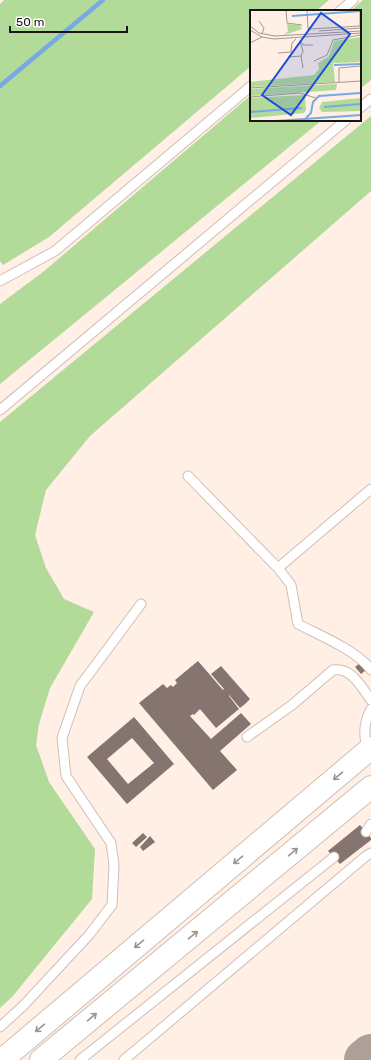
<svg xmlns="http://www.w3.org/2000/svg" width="371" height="1060" font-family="Rubik,sans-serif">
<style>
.green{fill:#b2da98}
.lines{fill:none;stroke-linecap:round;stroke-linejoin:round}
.stream{stroke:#77a9e3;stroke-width:4.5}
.taxiway{stroke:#aca099;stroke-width:42}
.building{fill:#857470;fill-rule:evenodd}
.lane-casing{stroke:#cebfb6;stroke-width:11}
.secondary-casing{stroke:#cebfb6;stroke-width:24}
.lane{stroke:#fff;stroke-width:9}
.secondary{stroke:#fff;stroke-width:22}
.oneway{stroke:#989695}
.inset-river{fill:none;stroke:#77a9e3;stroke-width:2}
.inset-road{fill:none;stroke:#a49891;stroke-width:1}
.view{fill:#1d4ed8;fill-opacity:0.15;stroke:#1d4ed8;stroke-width:2}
.inset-edge{fill:none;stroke:#1b1613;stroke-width:2}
</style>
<rect width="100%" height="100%" fill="#ffefe5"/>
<path class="green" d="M4 0H329L316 11H251V66L49 237 3 265 0 261V4Z
M363 0H371V80L360 89V11H350Z
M251 95V120H322L0 384V304L43 272Z
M371 116V191L90 436 46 490 35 535 46 568 64 599 94 612 50 688 39 724 36 745 49 782 95 849 92 899 12 997 0 1008V422Z"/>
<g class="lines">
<path class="stream" d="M0 86 103 0"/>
<path class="taxiway" d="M365 1060 371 1055"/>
</g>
<path class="building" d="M198 661 223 690 224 689 211 674 221 666 250 699 245 704 239 695 245 704 240 708 229 695V696L239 709 216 728 200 709 194 715 193 714 190 716 211 739 241 713 251 724 220 751 237 770 213 790 139 703 163 684 167 688 171 685 173 687 177 683 175 680Z
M360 663 366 670 361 674 355 667Z
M134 717 174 764 127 804 87 757ZM132 738 154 763 128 784 107 759Z
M360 825 371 838V840L340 864 328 851Z
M143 833 147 837 136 847 132 843Z
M150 836 155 842 143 851 140 847Z"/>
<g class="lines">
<defs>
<path id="lane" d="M340 11 353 0
M360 108 371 99
M0 281 55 251 251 86
M0 410 346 120
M188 476 278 568
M371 489 278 568 291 585 298 624C319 635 358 651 371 670
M247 737 292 705 333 670C352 667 361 687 371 700
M367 751C364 734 363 724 371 709
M366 832 371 824
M0 1027 23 1006 89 935 112 905 114 865 111 843 66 776 62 738 80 686 141 604
M80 1060 334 857
M124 1060 366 856 371 853"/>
<path id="secondary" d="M2 1060 371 748
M41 1060 371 787"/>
</defs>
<use href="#lane" class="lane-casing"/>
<use href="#secondary" class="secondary-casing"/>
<use href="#lane" class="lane"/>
<use href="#secondary" class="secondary"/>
</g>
<defs><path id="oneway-shaft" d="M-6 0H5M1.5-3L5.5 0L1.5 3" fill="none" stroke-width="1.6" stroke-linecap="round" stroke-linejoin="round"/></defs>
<g class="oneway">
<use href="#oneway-shaft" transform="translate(338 776) rotate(140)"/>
<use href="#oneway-shaft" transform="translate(293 852) rotate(-40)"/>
<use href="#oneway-shaft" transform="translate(238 860) rotate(140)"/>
<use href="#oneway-shaft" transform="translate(193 935) rotate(-40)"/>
<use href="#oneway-shaft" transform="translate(139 944) rotate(140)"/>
<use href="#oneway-shaft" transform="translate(92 1017) rotate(-40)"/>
<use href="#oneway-shaft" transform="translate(40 1028) rotate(140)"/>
</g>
<g transform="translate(250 10)">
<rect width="111" height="111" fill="#ffefe5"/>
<path d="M37 14 50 15 52 19 34 25 38 21ZM111 27V52L83 53 85 72 0 77V72L64 65 69 59 68 53 79 46 84 31ZM87 74 86 80 0 86V79ZM55 85 56 100 54 103 0 108V88ZM111 88V101L72 102 69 98 72 92Z" fill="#b2da98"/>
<path class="inset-river" d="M42 6 111 1M84 55 111 54M74 97 111 94M1 102 52 98M56 108 61 103 63 92 69 86 111 83M26 111 111 105"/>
<path class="inset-road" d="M36 0 37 13 52 15M57 0 58 19H60L110 16V0M9 11 14 18 12 24M0 16 9 23 25 26 111 21M0 20 12 27 24 29 111 23M69 21 111 18M51 32 53 35H63M0 33 12 27M28 43 41 42 42 33 46 29M51 46 53 58M38 47 51 46 53 41 50 31M64 51 77 45 83 30 110 25M89 72V58L111 56M0 78 111 71M0 87 50 83 66 88"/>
<path class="view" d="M71 3 100 24 41 105 12 85Z"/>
<rect width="111" height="111" class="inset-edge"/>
</g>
<path d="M10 26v6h117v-6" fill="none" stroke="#1b1613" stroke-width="2"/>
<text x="16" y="26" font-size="12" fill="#1b1613" stroke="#ffffff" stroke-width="3" paint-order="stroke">50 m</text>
</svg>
